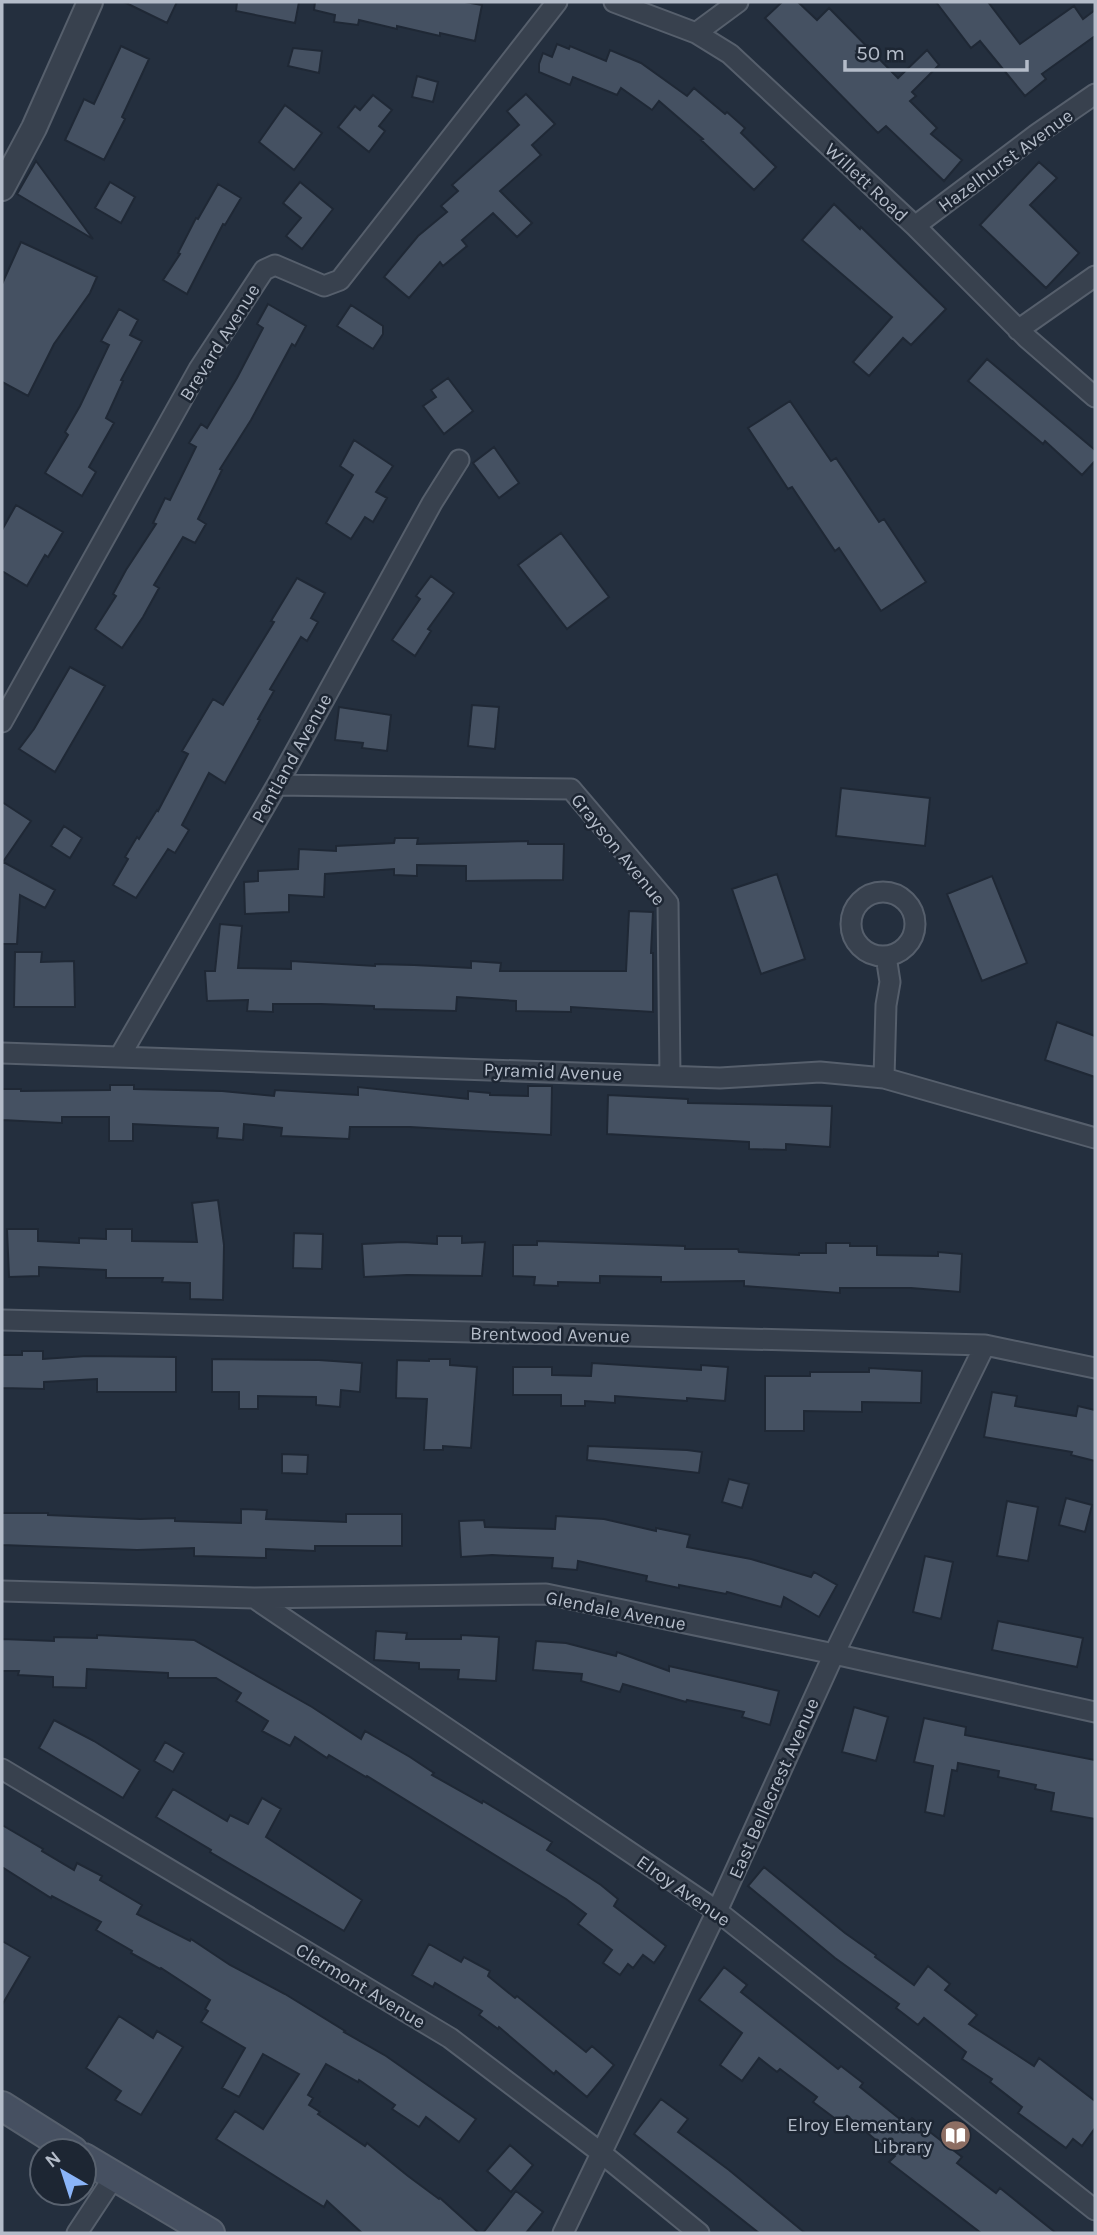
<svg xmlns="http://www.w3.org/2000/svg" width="1097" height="2235" font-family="Karla,sans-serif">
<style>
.building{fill:#455162;stroke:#1f2835;stroke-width:2}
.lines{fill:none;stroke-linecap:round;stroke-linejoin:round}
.minor-casing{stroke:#565f6c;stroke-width:23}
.tertiary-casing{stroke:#565f6c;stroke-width:28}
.secondary-casing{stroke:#565f6c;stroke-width:32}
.minor{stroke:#38414e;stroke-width:19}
.tertiary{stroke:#38414e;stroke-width:24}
.secondary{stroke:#465061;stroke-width:28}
.labels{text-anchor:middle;stroke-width:5;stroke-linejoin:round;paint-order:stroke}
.street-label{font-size:19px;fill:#b4bcc9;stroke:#1d2633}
.poi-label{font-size:19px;fill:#b4bcc9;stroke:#1d2633;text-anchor:end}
</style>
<rect width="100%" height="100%" fill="#242f3e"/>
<path class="building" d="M124 2H177L167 23Z
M237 2H299L295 23 236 11Z
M315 2H465L482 5 475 41 440 33V36L397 26V29L359 20 358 25 334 22 335 15 314 10Z
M782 2H798L817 20 829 8 898 78 927 50 939 65 912 92 916 96 910 101 937 128 931 134 962 160 944 181 886 126 878 133 765 18Z
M936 2H988L1020 44 1074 6 1083 19 1095 10V36L1042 74 1046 79 1025 96 980 41 971 48Z
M557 44 569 49 570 46 606 61 610 50 641 63 687 96 694 88 725 114 727 112 745 128 741 133 776 167 754 190 701 140 703 139 659 101 652 110 621 88 617 95 573 77 570 85 539 72V64L543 53 552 57Z
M121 46 149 59 122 117 125 119 104 160 65 140 84 99 94 104Z
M293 48 322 51 319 73 288 66Z
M417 76 438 82 433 102 412 97Z
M526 94 555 124 532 145 541 155 500 191 532 223 517 237 493 213 462 240 467 246 443 266 440 262 409 298 384 277 418 236 447 212 441 206 458 191 452 185 519 125 507 111Z
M373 95 392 110 379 126 385 131 369 152 338 127 355 106 360 110Z
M285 105 322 133 294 170 259 142Z
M36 161 93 239 17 194Z
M1039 162 1057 178 1030 205 1079 253 1046 288 980 225Z
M110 182 135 197 121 223 95 208Z
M300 182 333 209 302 249 286 236 301 218 283 203Z
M218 184 241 198 225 225 223 224 187 294 163 280 180 254 178 253 196 218 198 219Z
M834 204 860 229 861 227 946 309 911 345 903 338 869 376 853 362 892 317 802 240Z
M21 242 97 277 90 293 54 344 28 396 2 382V284Z
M268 304 306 326 295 346 292 344 251 420 220 469 222 470 198 519 206 524 195 543 183 537 154 585 159 588 143 617 122 648 95 629 116 596 113 594 126 570 156 524 153 523 165 498 170 500 196 447 189 443 201 424 207 428 237 378 263 328 257 324Z
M351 305 383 326V334L373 349 337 326Z
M119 309 138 320 130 335 142 341 121 380 123 381 106 418 114 423 89 467 96 472 82 496 45 473 68 435 65 432 80 406 109 345 101 341Z
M987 359 1095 450V461L1082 475 1045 441 1043 444 968 381Z
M448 378 473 411 444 434 423 406 436 397 431 390Z
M790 401 831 461 836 458 879 522 884 519 926 582 881 611 839 548 835 551 792 487 788 489 748 428Z
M354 440 393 466 376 492 387 498 373 522 365 517 351 539 326 523 353 475 340 466Z
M494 447 519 483 499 498 473 463Z
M16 505 63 532 48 557 45 555 27 586 2 571V530Z
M561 533 609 597 567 629 518 565Z
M431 576 454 593 428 629 431 631 415 656 392 640 420 599 416 596Z
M297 578 325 593 311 618 318 622 307 641 301 637 270 689 274 691 258 719 260 720 225 783 209 773 182 825 189 830 175 853 168 849 136 898 113 885 128 859 125 857 137 837 139 839 157 810 158 811 188 754 182 751 213 699 223 705 274 622 271 621Z
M70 667 105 686 55 772 19 749 34 729Z
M472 705 499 707 495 749 468 746Z
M339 707 391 715 387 751 362 748 363 743 335 740Z
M841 788 930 798 925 846 836 836Z
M2 802 31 821 3 862 55 890 45 908 20 895 17 944H2Z
M64 826 82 838 70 858 51 846Z
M395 838H418L417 844 528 841V844H564L563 880 466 881V866L417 865V876L394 875V869L325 874 324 897 289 895V912L245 914 244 882 258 881V871L298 869 299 849 336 851V846L394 843Z
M777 874 805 959 761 974 732 889Z
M992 876 1027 963 982 981 947 894Z
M629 911 653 912 651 953H653V1012L571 1007V1012L516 1011V1001L457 997 456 1011 374 1009V1006L321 1004H273V1012L247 1011 248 1000 207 1001 205 971H215L220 924 242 926 238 968 291 969V961L375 966V964L414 965 471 968V961L501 963 500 971H626Z
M15 952H42L41 962 74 961 75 1007H14Z
M1057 1022 1095 1036V1077L1045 1060Z
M110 1085H134V1089L222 1091 274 1096 275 1090 358 1095V1087L468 1099V1091L490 1093V1095L528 1096V1086H552L551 1135 410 1127H350L349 1139 281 1136 282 1128 244 1124 243 1140 217 1138 218 1128 133 1124V1141H109V1117H62V1123L2 1120V1089H21V1091L110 1090Z
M608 1095 688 1099V1103L832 1106 830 1147 786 1144V1150L749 1149V1142L607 1134Z
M218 1200 224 1245 223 1300 190 1299V1283L162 1282 163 1278H106V1270L39 1267V1276L9 1277 7 1229H38V1241L79 1243V1238L106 1239V1229H132V1241L197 1242 192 1203Z
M294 1233 323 1234 322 1269 293 1268Z
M437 1236H462V1243L485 1242 482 1276 407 1275 364 1277 362 1244 403 1242 437 1244Z
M537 1241 685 1246V1249H738L739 1252 799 1255V1253H826V1243H850V1246H877V1255L938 1256V1252L962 1254 960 1292 911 1288H840V1293L744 1286V1281L661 1282V1277L600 1276V1283L558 1282V1286L534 1285 535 1277 513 1276V1245H537Z
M22 1351H43V1359L87 1356 176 1357V1392H97V1379L44 1382V1389L2 1388V1355H22Z
M212 1359 319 1360 362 1363 360 1392 341 1390 340 1407 316 1405V1397L258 1396V1409H239V1392H212Z
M429 1359H450V1365L477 1367 471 1448 443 1446V1450H424L427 1399 396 1398 397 1360 429 1361Z
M592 1363 701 1370V1365L728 1367 725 1401 687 1398V1401L615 1396V1403L585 1401V1406H561V1395H513V1367H552V1375L591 1376Z
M869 1368 922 1371 921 1403 862 1402V1412L804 1411V1431H765V1376H810V1372H869Z
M992 1392 1017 1396 1015 1406 1076 1416 1078 1406 1095 1410V1461L1071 1455 1072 1452 984 1437Z
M588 1446 687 1450 702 1452 699 1473 587 1460Z
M282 1454 308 1455 307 1474 282 1473Z
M729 1479 749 1484 742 1508 722 1502Z
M1066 1498 1092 1505 1085 1532 1059 1525Z
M1007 1501 1038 1507 1028 1561 997 1556Z
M241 1509 267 1510 266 1519 346 1522V1514H402V1546H315V1551L266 1549V1558L194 1556V1548L137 1550 2 1545V1513H48V1515L140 1519 175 1518V1521L241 1523Z
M556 1516 604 1519 656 1531V1528L690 1535 687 1547 751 1559 811 1577 814 1572 837 1585 819 1617 784 1597 781 1607 727 1592 726 1594 679 1585V1588L646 1581 647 1576 578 1561 577 1570 552 1568 553 1558 492 1555 461 1557 459 1521 484 1520 485 1527 555 1529Z
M925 1556 953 1562 941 1619 913 1612Z
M998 1621 1083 1638 1077 1667 992 1650Z
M376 1631 407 1633 406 1639H461V1635L499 1637 496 1681 458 1679 459 1670 419 1669V1663L374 1660Z
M97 1635 194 1640 312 1707 361 1739 365 1731 410 1757 434 1773 432 1775 482 1803 483 1801 552 1842 547 1850 601 1885 618 1899 614 1906 666 1946 654 1963 643 1955 633 1968 628 1964 620 1975 603 1963 612 1950 578 1924 586 1914 566 1899 367 1776 366 1777 329 1755 327 1758 295 1737 290 1746 262 1731 268 1721 236 1701 241 1693 216 1678H168V1673L87 1669 86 1688 53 1687V1677L18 1675 19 1671H2V1639L54 1641V1637L97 1638Z
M536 1641 566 1643 616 1656 617 1652 669 1671V1666L779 1691 770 1725 742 1717 744 1712 687 1700 686 1702 623 1684 620 1692 581 1681 582 1674 533 1670Z
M854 1707 888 1717 876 1761 842 1752Z
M924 1718 966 1727 965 1735 1095 1760V1819L1051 1811 1054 1793 1035 1789 1036 1785 998 1777 999 1771 958 1763 957 1771 952 1770 944 1816 925 1812 933 1766 914 1762Z
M54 1720 94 1741 140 1770 123 1798 39 1748Z
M165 1742 184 1753 173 1772 154 1761Z
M173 1789 227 1821 230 1815 248 1824 262 1798 281 1809 266 1837 362 1900 344 1931 210 1852 211 1850 156 1817Z
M2 1825 43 1849 42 1851 74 1870 77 1863 102 1876 100 1880 142 1905 137 1914 190 1941 191 1939 230 1965 285 1994 345 2031 344 2032 386 2056 476 2119 459 2142 426 2117 419 2127 392 2109 395 2105 359 2080 358 2082 326 2064 308 2095 313 2098 309 2105 320 2112 318 2114 365 2146 367 2143 408 2176 439 2199 440 2198 479 2233H362L327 2201 324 2207 216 2139 235 2111 263 2129 299 2074 263 2054 239 2097 222 2088 245 2048 201 2022 208 2011 205 2009 210 2000 161 1968 160 1969 131 1953 132 1951 96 1930 101 1922 52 1896 51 1898 2 1867Z
M764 1867 845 1933 876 1955 875 1957 914 1985 928 1966 950 1984 945 1990 977 2015 969 2024 1034 2066 1039 2058 1095 2101V2128L1082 2146 1073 2139 1066 2148 1018 2113 1022 2107 990 2082 992 2079 962 2059 966 2052 924 2018 918 2025 896 2008 899 2004 835 1958 748 1886Z
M2 1941 30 1957 2 2005Z
M429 1944 461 1962 464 1957 490 1971 488 1976 515 1998 517 1996 586 2052 592 2046 614 2065 587 2097 556 2071 554 2074 499 2027 498 2029 479 2015 482 2011 435 1983 433 1987 412 1975Z
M724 1967 747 1985 741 1992 838 2069 841 2066 863 2083 860 2087 906 2124 912 2118 962 2157 957 2163 996 2193 1000 2188 1056 2233H981L889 2162 895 2156 847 2116 841 2123 813 2102 817 2097 780 2069 777 2072 759 2058 742 2081 720 2065 742 2033 699 2000Z
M119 2016 153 2038 157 2031 183 2047 141 2115 115 2100 121 2091 86 2068Z
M661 2099 688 2119 678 2132 729 2170 805 2233H759L634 2134Z
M510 2145 533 2165 511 2192 487 2171Z
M516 2191 543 2212 526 2233H483Z"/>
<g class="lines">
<defs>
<path id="minor" d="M614 2 696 33 730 54 915 226 1027 338 1095 397
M696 33 738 2
M915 226 1037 134 1095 94
M1018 330 1095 276
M2 722 199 369 264 270 275 265 324 286 340 280 557 2
M277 785 571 789 668 903 670 1076
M851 924a32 32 0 1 1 64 0a32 32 0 1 1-64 0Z
M2 1053 720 1078 820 1072 884 1078 1095 1138
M120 1056 277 785 432 503 459 460
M884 1078 886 1005 890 982 886 956
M2 1320 985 1345 1095 1368
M2 1591 254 1598 546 1594 834 1654 1095 1712
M254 1598 717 1911 1095 2210
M2 1769 450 2038 600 2152 699 2233
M77 2233 114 2177
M563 2233 717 1911 834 1654 985 1345"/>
<path id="tertiary" d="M2 188 34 128 90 2"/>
<path id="secondary" d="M2 2106 73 2151
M84 2158 210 2233"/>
</defs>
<use href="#minor" class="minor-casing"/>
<use href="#tertiary" class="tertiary-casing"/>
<use href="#secondary" class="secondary-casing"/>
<use href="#minor" class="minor"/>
<use href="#tertiary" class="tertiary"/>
<use href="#secondary" class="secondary"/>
</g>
<defs>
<symbol id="library-disc" viewBox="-11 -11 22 22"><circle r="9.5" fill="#8d6e63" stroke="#1d2633"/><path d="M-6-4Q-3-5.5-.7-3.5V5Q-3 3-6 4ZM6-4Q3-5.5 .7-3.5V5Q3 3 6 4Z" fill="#fff"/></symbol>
</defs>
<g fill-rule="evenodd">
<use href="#library-disc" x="938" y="2118" width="35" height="35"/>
</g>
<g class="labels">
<g class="street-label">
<text transform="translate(1005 160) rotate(-36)" y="7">Hazelhurst Avenue</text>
<text transform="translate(867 182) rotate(43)" y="7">Willett Road</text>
<text transform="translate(219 342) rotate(-58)" y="7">Brevard Avenue</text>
<text transform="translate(291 758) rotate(-61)" y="7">Pentland Avenue</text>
<text transform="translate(619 849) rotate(51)" y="7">Grayson Avenue</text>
<text transform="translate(553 1071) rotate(2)" y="7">Pyramid Avenue</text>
<text transform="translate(550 1334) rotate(1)" y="7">Brentwood Avenue</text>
<text transform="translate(616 1610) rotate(11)" y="7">Glendale Avenue</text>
<text transform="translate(773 1788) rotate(-66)" y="7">East Bellecrest Avenue</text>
<text transform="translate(684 1890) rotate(35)" y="7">Elroy Avenue</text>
<text transform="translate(361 1985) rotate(31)" y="7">Clermont Avenue</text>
</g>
<g class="poi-label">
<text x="932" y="2131">Elroy Elementary<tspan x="932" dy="22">Library</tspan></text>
</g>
</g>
<rect width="1097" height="2235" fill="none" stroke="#b4bcc9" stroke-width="7"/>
<g transform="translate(63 2172) rotate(321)"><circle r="33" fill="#1d2633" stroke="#59626f" stroke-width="2"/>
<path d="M0-5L12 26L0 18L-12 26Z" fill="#8ab4f8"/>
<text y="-10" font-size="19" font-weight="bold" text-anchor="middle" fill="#b4bcc9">N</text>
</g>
<path d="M845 60v10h182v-10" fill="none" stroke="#b4bcc9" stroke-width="3.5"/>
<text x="856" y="60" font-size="21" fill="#b4bcc9" stroke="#1d2633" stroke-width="5" paint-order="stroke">50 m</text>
</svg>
